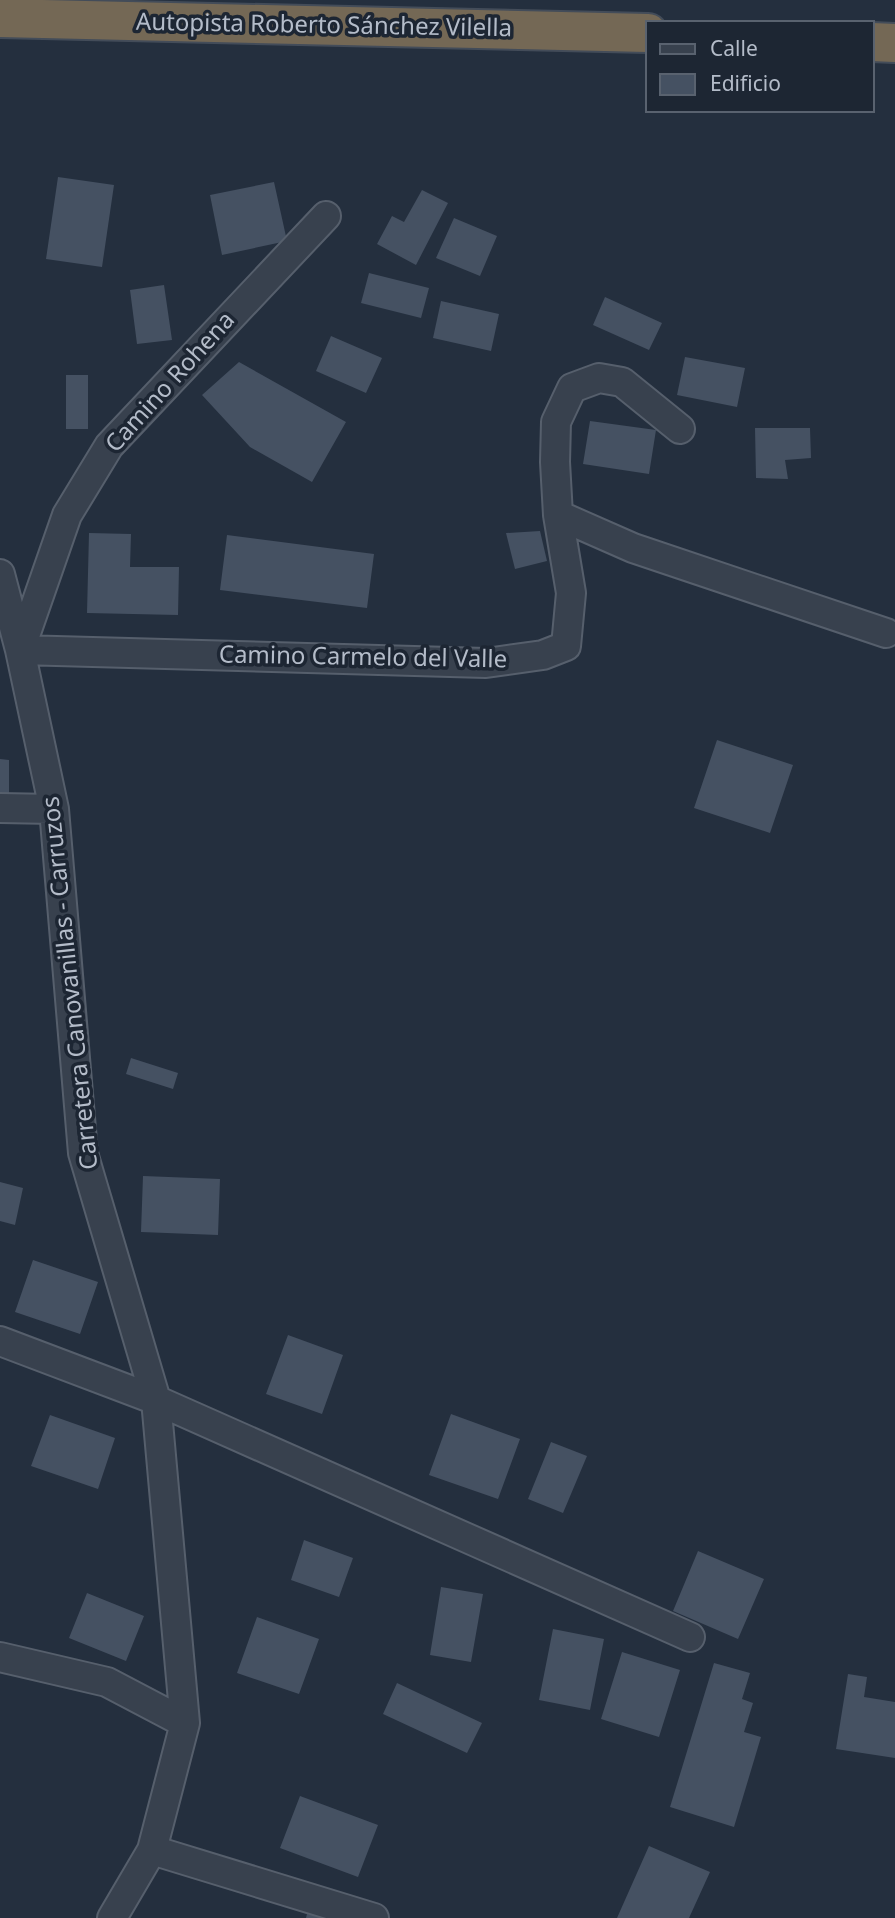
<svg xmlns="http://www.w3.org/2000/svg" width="895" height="1918" font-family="'Noto Sans',sans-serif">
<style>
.building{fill:#455162}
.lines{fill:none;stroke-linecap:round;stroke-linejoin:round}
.minor-casing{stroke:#565f6c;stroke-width:32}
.highway-casing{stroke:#434c59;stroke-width:42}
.minor{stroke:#38414e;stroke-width:28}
.highway{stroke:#746855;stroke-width:38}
.labels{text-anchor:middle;stroke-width:7;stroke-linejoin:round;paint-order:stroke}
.street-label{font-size:24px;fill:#b4bcc9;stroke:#1d2633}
</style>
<rect width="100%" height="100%" fill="#242f3e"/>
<path class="building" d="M58 177 114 185 102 267 46 259Z
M274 182 287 241 222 255 210 195Z
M422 190 448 203 416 265 377 244 392 216 404 222Z
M454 218 497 236 480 276 436 258Z
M369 273 429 288 421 318 361 303Z
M164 285 172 340 137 344 130 290Z
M605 297 662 323 649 350 593 325Z
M441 301 499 314 491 351 433 338Z
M331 336 382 358 366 393 316 371Z
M685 357 745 368 737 407 677 395Z
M239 362 346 422 312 482 250 447 202 395Z
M66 375H88V429H66Z
M590 421 656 430 649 474 583 464Z
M755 428H810L811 458 785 460 788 479 756 478Z
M540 531 547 561 515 569 506 533Z
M89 533 131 534 130 567H179L178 615 87 613Z
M227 535 374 554 367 608 220 590Z
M717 740 793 765 770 833 694 808Z
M0 759 9 760V802L0 801Z
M131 1058 178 1073 173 1089 126 1074Z
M143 1176 220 1179 218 1235 141 1232Z
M0 1182 23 1188 15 1225 0 1221Z
M33 1260 98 1282 80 1334 15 1312Z
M288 1335 343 1355 322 1414 266 1394Z
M451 1414 520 1439 498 1499 429 1475Z
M50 1415 115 1438 98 1489 31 1466Z
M551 1442 587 1456 563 1513 528 1499Z
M304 1540 353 1558 339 1597 291 1580Z
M698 1551 764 1579 738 1639 673 1611Z
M441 1587 483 1594 471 1662 430 1655Z
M87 1593 144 1616 126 1661 69 1638Z
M257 1617 319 1639 299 1694 237 1673Z
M553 1629 604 1639 590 1710 539 1700Z
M622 1652 680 1670 659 1737 601 1719Z
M714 1663 750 1673 742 1699 753 1703 744 1732 761 1737 734 1827 670 1807Z
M848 1674 867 1677 864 1697 895 1702V1758L836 1749Z
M397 1683 482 1723 467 1753 383 1714Z
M300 1796 378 1825 358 1877 280 1848Z
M649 1846 710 1872 689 1918H617Z
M307 1914 323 1917 322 1918H306Z"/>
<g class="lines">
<defs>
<path id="minor" d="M326 216 109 446 67 515 20 650 486 663 543 655 566 646 571 593 558 515 555 462 556 422 572 388 599 378 622 382 680 429
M558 515 633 548 886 633
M0 574 20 650 54 809 83 1153 156 1400 185 1723 152 1850 112 1918
M0 808 54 809
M0 1341 156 1400 690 1637
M0 1657 107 1682 185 1723
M152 1850 374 1918"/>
<path id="highway" d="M0 18 648 33
M872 42 895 43"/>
</defs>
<use href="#minor" class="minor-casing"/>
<use href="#highway" class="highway-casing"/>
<use href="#minor" class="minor"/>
<use href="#highway" class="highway"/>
</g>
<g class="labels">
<g class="street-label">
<text transform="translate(324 25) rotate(1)" y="8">Autopista Roberto Sánchez Vilella</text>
<text transform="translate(170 382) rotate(-48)" y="8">Camino Rohena</text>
<text transform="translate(363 657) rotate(1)" y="8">Camino Carmelo del Valle</text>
<text transform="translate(70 983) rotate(-96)" y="8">Carretera Canovanillas - Carruzos</text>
</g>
</g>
<rect x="646" y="21" width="228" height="91" fill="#1d2633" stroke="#59626f" stroke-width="2"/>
<rect x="660" y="44" width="35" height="10" fill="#38414e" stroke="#59626f" stroke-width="2"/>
<text x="710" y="56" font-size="21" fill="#b4bcc9">Calle</text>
<rect x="660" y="74" width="35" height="21" fill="#455162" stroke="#59626f" stroke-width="2"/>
<text x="710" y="91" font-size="21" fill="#b4bcc9">Edificio</text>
</svg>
